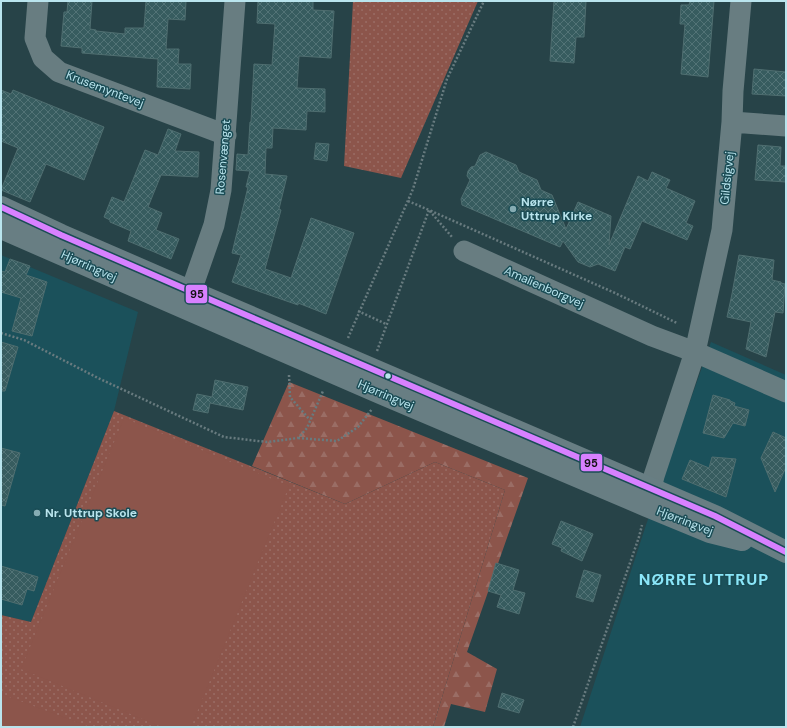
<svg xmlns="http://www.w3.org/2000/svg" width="787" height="728" font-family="'DM Sans',sans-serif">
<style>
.built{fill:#1b515b}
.forest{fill:url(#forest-firs)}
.park{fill:url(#park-dots)}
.pitch{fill:#8c554b}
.building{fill:url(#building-cross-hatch);stroke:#4f6e70}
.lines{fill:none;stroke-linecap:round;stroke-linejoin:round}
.path{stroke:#687b7f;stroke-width:2.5;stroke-dasharray:2 2;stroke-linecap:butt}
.minor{stroke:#687d81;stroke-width:21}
.major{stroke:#687e83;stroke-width:22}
.bus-1-casing{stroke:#1a4c55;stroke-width:9}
.bus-1{stroke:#d880ff;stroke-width:6}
.poi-dot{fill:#86acb3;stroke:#1a4c55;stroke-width:1.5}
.bus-dot{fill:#b9e4ed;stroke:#1a4c55;stroke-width:1.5}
.labels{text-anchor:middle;stroke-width:3;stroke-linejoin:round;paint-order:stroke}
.street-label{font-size:12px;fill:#b9e4ed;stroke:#1a4c55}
.poi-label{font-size:12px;font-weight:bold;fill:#b9e4ed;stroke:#1a4c55;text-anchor:start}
.district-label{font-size:16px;font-weight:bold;letter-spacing:1px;fill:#8ae6f9;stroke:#1a4c55}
.line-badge{stroke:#1a4c55;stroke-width:1.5}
.pale-badge-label{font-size:11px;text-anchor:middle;font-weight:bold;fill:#111}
</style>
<defs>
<pattern id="forest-firs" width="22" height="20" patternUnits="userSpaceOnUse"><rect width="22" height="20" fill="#8c554b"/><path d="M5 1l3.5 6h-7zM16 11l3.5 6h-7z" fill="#9a6d65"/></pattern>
<pattern id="park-dots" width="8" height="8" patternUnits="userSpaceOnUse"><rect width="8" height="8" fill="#8c554b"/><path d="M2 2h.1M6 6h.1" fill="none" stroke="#9a6d65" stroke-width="1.8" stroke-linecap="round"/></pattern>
<pattern id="building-cross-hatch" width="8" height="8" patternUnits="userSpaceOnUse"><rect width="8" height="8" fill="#375c5f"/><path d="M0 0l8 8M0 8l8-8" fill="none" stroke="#527376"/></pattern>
</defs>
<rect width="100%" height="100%" fill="#274348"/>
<path class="built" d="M1 255 138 312 114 411 31 622 1 615Z
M711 342 786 375V727H580L646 525Z"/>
<path class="forest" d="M289 382 528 478 467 652 497 669 485 712 451 704 444 727H433L505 490 435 462 345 504 252 466Z"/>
<path class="park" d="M353 1H478L401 178 344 166Z
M114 411 345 504 435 462 505 490 433 727H1V615L31 622Z"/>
<path class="pitch" d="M124 418 289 486 191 727H162L21 669Z
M1 694 90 727H1Z"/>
<path class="building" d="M68 1H92L90 29 96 30V31L125 34V28H144L146 1H186L185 20 168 19 166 49H179L178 64H191L190 89 157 87 158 59 82 53V48L61 46 64 12H67Z
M258 1H313V10L334 11 331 58 299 56 297 88 325 89V112L307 111 306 130 273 128 272 148H266L265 174 287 176 279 209 281 210 265 269 291 278 311 218 354 233 326 314 298 303V305L232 282 241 255 232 253 248 187H246L250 171 236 170 237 154 248 155 250 122H251L254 64 272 65 275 24 257 23Z
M554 1H586L584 37H576L574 63 550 61Z
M690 1H714L708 77 681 74 685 24H680L681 5H689Z
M754 69 786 72V96L752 94Z
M1 90 11 94 13 90 104 127 84 180 46 164 30 202 1 190 18 148 1 141Z
M168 129 181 134 175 151 199 152 198 177 161 175 148 207 162 213 156 230 179 239 171 259 128 241 131 231 110 222V220L104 217 112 197 124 202 145 150 158 155Z
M316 143 329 144 327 161 314 159Z
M758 145 781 147 780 166H786V182L755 180Z
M486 152 516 165 519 172 537 180 541 190 552 195 566 229 578 202 611 216 609 245 638 176 648 181 652 172 670 180 666 188 695 201 686 223 693 226 687 240 642 221 630 249 625 247 615 271 598 264 590 267 578 262 563 241 560 247 462 205 461 199 470 180 467 176 468 171 471 167 475 166 480 155Z
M739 255 774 260 772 280 781 282V283L785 284 783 313 775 312 766 357 746 349 751 322 727 317 732 294Z
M10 259 30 266 26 275 47 282 32 336 12 331 21 298 1 292V271L5 272Z
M1 342 18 347 5 391H1Z
M215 380 248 387 243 410 210 403 208 413 193 410 197 394 212 397Z
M713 395 730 400V401L735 403 734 406 749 410 745 426 733 423 724 438 703 433Z
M773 432 786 438V467L775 492 761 458Z
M1 448 20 453 5 506 1 505Z
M712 457 736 459 726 497 682 479 690 460 709 468Z
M561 521 593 534 582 561 561 551 562 548 552 544Z
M496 563 519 570 513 590 525 593 519 614 497 607 501 595 488 591Z
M1 566 38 577 34 591 27 589 22 605 1 599Z
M584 570 601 575 593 602 576 597Z
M502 693 524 700 519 713 498 707Z"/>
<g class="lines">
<path class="path" d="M408 201 429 210 452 237
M358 311 386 324
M1 333 24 340 98 378 224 437 267 442 298 438 307 428 323 391
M348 338 413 189 447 79 484 1
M377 351 429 210 615 293 677 323
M289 375 290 397 310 420
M298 438 337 441 358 427 372 409
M573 727 639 537 642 525"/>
<path class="minor" d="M38 1 35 38 43 58 59 72 226 135
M732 122 786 126
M464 251 652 336 695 352 786 392
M185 308 214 225 221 190 235 1
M647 505 654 476 695 352 722 230 732 122 733 91 741 1"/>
<path class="major" d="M1 207 61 235 190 291 715 516 786 552
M1 228 380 393 647 506 710 532 742 540"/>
<defs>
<path id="bus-1" d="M1 207 61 235 190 291 715 516 786 552"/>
</defs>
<use href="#bus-1" class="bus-1-casing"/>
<use href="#bus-1" class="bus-1"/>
</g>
<g class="poi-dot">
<circle cx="513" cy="209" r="4"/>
<circle cx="37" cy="513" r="4"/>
</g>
<circle class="bus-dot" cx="388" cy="376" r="3.5"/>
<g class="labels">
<g class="street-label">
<text transform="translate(105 89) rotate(21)" y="4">Krusemyntevej</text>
<text transform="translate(223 157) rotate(-85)" y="4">Rosenvænget</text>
<text transform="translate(727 178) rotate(-84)" y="4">Gildsigvej</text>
<text transform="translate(89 266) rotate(24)" y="4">Hjørringvej</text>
<text transform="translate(544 287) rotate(24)" y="4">Amalienborgvej</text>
<text transform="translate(386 395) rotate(23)" y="4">Hjørringvej</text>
<text transform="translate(685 521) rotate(21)" y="4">Hjørringvej</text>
</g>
<g class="poi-label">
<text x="521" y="206">Nørre<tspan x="521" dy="14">Uttrup Kirke</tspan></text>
<text x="45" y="517">Nr. Uttrup Skole</text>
</g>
<g class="district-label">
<text x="704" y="585">NØRRE UTTRUP</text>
</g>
</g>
<g class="line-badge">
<rect x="185" y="284" width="23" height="20" rx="4" fill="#d880ff"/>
<rect x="580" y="453" width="23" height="19" rx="4" fill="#d880ff"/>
</g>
<g class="pale-badge-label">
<text x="197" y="298">95</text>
<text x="591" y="467">95</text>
</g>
<rect width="787" height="728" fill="none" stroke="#b9e4ed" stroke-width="4"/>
</svg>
